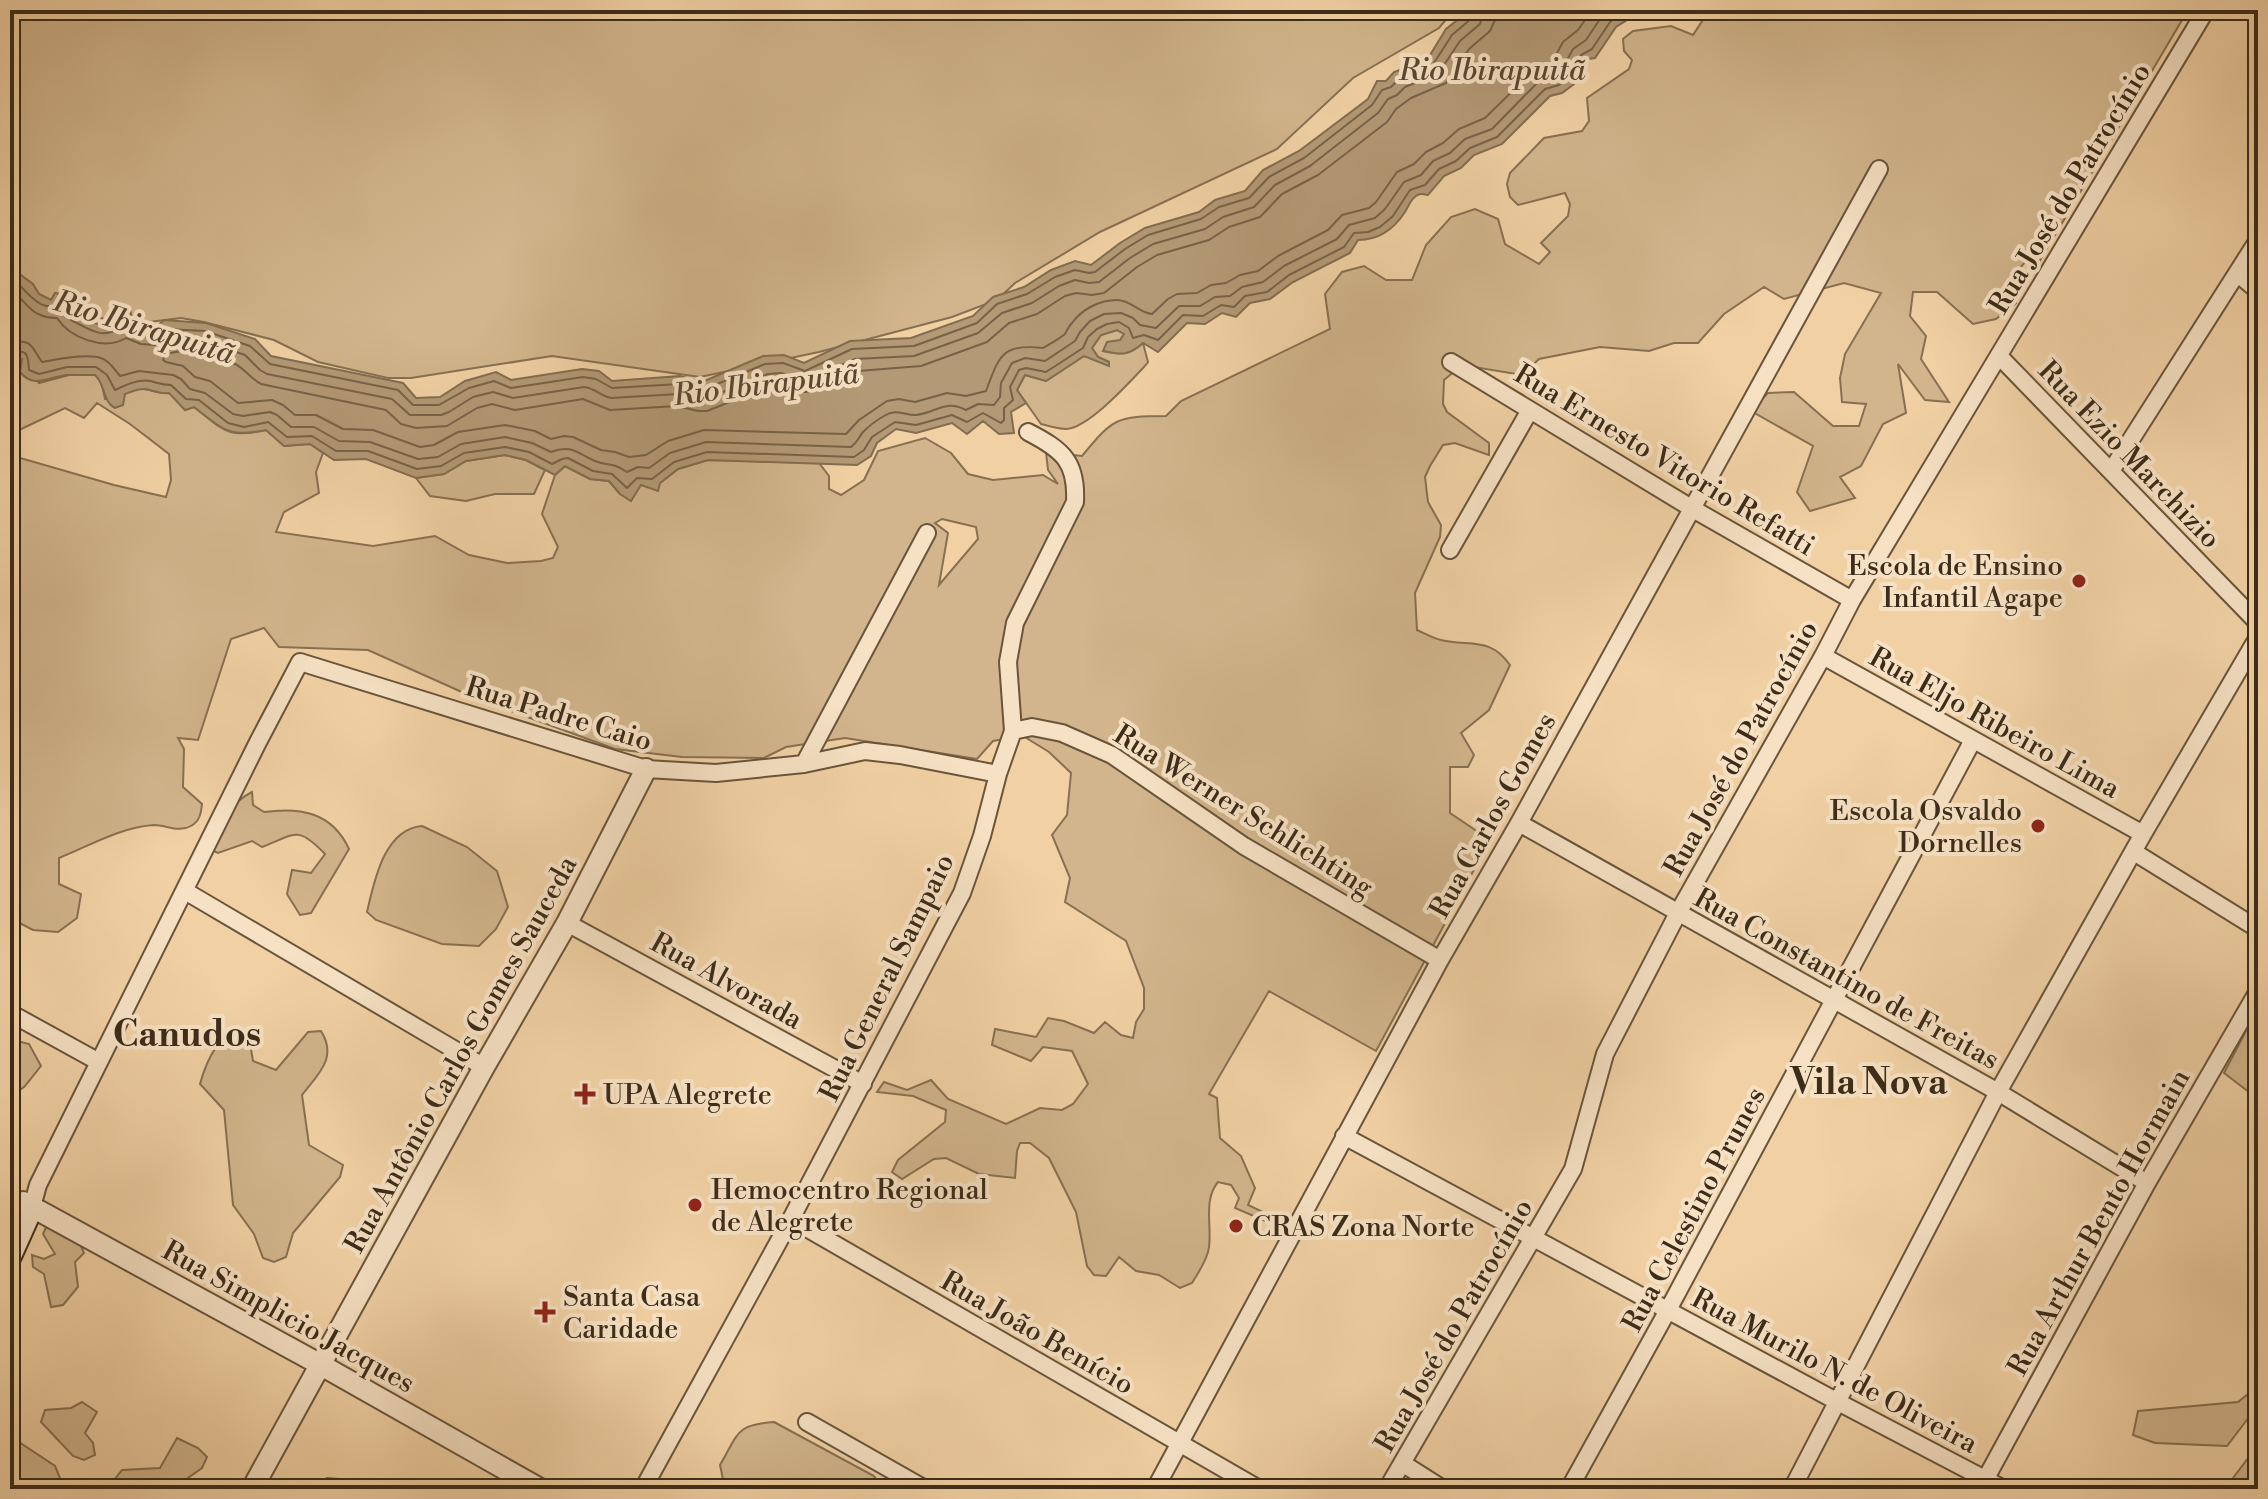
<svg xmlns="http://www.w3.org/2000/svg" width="2268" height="1499" font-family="'Libre Bodoni',serif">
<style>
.green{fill:#d2b58c;stroke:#877052;stroke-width:2;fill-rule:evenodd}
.water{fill:#b39975;stroke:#836d50;stroke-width:2}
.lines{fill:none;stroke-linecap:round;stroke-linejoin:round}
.shore{stroke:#786247;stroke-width:2}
.minor-casing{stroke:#69553c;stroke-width:20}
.tertiary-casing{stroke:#69553c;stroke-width:24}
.secondary-casing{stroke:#3c2c19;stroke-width:26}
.minor{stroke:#f6e1c4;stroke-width:16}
.tertiary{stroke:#f6e1c4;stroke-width:20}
.secondary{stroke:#f6e1c4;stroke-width:22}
.poi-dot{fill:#8f2418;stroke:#f6e1c4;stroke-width:3}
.labels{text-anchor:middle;stroke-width:8;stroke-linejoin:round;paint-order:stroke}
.street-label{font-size:28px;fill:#3c2c19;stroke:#f6e1c4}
.poi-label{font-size:28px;fill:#3c2c19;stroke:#f6e1c4;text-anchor:start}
.water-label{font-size:30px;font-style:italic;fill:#5a4730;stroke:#f6e1c4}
.district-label{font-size:36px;font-weight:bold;fill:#3c2c19;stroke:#f6e1c4}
</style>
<rect width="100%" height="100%" fill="#f1d1a4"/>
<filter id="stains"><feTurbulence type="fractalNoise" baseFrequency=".0025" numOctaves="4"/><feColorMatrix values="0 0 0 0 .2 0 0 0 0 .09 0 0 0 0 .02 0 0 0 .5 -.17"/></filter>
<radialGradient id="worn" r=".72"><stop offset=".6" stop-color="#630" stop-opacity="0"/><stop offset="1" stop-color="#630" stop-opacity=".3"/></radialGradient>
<path class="green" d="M10 10H1454L1439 28 1353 78 1277 149 1100 232 1015 283 997 300 952 317 819 352 700 377 552 356 411 378H388L318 362 274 340 204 322 181 318 133 324 84 315 40 295 10 275Z
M1705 10H2188L2036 267 2026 261 2012 277 2016 303 1996 319 1973 324 1937 292H1913L1910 316 1926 336 1921 359 1949 402 1925 400 1898 364 1906 413 1883 424 1861 466 1840 477 1855 498 1810 511 1797 492 1813 446 1751 411 1768 393 1794 392 1833 426H1859L1866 404 1842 402 1840 378 1845 354 1881 293 1844 283 1784 299 1764 287 1724 314 1698 343H1674L1649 351 1600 347 1539 359 1522 375 1462 365 1444 380 1443 404 1447 412 1489 443V455L1455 443 1443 445 1430 466 1425 477 1428 502 1441 525 1440 537 1415 593 1417 630C1424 633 1433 638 1441 640 1469 647 1490 636 1510 665L1489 710 1461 733 1474 755 1468 767H1450V813L1490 840 1376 1051 1269 991 1209 1094 1217 1098 1220 1138 1241 1156 1255 1188 1248 1205 1280 1220 1277 1226 1235 1208 1239 1198 1231 1185 1218 1182C1203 1200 1212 1226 1209 1247 1208 1259 1198 1273 1192 1283L1180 1288 1159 1275 1136 1271 1119 1257 1106 1276 1094 1275 1087 1266 1076 1212 1049 1158 1030 1143H1020L1017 1151 1015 1178 979 1174 946 1158 934 1159 902 1179 892 1172 898 1160 945 1122 946 1110 913 1096 877 1092 884 1082 907 1090 931 1080 948 1099 1006 1124 1040 1108 1062 1110 1073 1104 1088 1084 1072 1051 1043 1047 1031 1061 992 1045 995 1029 1036 1037 1048 1018 1064 1021 1094 1033 1105 1022 1121 1035 1133 1038 1136 1022 1144 1009V988L1126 941 1065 902 1070 878 1052 835 1067 815 1071 773 1049 752 1023 736 993 741 977 759 845 738 786 747 764 758 682 757 615 749 473 697 368 650 279 647 264 628 231 639 198 740 178 738 184 749 183 787 202 804C201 813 200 821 191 826 179 833 166 825 154 825 121 827 89 846 59 858V884L81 894 77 918 58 932 33 930 12 919 10 904V455L114 485 166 497 171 480 169 454 130 424 97 403 84 418 65 408 15 432 10 450V362L22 358 39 383 69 375H95L101 380 105 399C116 396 126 391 137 389 149 387 157 395 169 392L185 410 194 407C223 430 228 439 266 430L284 446 310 444 323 453 316 472 319 493 284 512 276 532 373 546 435 536 469 555 507 563 541 561 553 558 558 547 542 514 555 475 565 466 590 479 609 481 620 494 641 485 660 483 678 469 708 460 819 463 829 476V489L841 495 864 480 878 451 925 438 951 453 968 474 993 480 1043 475 1058 484 1048 470 1046 452 1082 456C1113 418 1117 416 1166 416L1181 401 1330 329 1325 294 1342 272 1364 266 1386 280H1412L1426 245 1451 217 1475 209 1498 219 1505 244 1539 264 1550 252 1541 243 1568 216 1570 204 1565 193 1518 205 1510 197 1507 184 1510 173 1544 138 1582 131 1589 121 1587 98 1629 69 1632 60 1624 51 1623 39 1633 31 1671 26 1693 35 1706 15ZM942 519 976 527 978 539 939 585 948 533 935 523Z
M1117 330 1124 334 1120 341 1104 351C1121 355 1130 355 1143 343L1148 362 1144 367C1128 384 1088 428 1066 429 1058 429 1048 426 1041 424L1017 390 1025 375 1046 381 1084 356 1109 362 1098 357 1092 348 1101 335Z
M505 455 526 460 545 470 534 494H495L466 501 430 496 416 478 444 474 466 461Z
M252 792 253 805 264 812C300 807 332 812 349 849L311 913 300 915 287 894 292 870 311 873 325 854C297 825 296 834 262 847L252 841 218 853 207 848C217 825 230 803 252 792Z
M422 826 467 847 497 871 508 907 496 929 479 946 442 944 376 920 367 912C374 882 384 829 422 826Z
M2258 1008V1099L2224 1073Z
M239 1028 249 1037 253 1061 276 1070 308 1032 321 1031C338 1058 318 1074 302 1095L309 1145 343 1165 340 1177 293 1233 286 1257 274 1262 263 1258 254 1234 233 1205 224 1110 200 1084C206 1062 217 1037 239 1028Z
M10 1039 29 1044 41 1066 25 1086 10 1098Z
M48 1223 79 1241 84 1253 75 1262 78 1287 63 1305 51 1307 44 1274 33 1267 32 1255 44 1259 55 1254 43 1234Z
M2258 1386V1409L2256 1408 2227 1446 2155 1443 2133 1435 2138 1411 2238 1402Z
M82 1402 97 1412 85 1433 93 1443 95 1455 84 1460 73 1456 41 1422 45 1410 71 1408Z
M774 1422 874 1476 883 1489H725L720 1465C739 1433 735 1425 774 1422Z
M10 1436 55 1466 60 1478 56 1489H10Z
M177 1438 198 1448 207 1457 202 1468 172 1489H118L115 1479 122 1470 160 1468Z
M2258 1445V1489H2239L2230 1482Z
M327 1478 352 1480 375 1489H331Z"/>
<path class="water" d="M1470 10H1630L1627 20 1616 27 1595 58 1588 59 1574 84 1562 93 1550 96 1502 144 1474 155 1461 168 1444 176 1428 195C1423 194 1420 193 1416 196 1411 199 1408 207 1405 212 1394 229 1379 240 1358 240L1350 253 1293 282 1270 299 1250 303 1236 317 1222 313 1205 324 1187 323 1158 352 1143 343C1128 356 1122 355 1103 351L1107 342 1120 340 1124 334 1117 330 1101 335 1092 348 1098 357 1109 362V366L1084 356 1046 381 1025 375 1017 390 1026 403 1011 412 1014 433 999 434 983 421 967 434 952 423 916 433 896 429 877 443 871 456 857 465 708 460 678 469 660 483 658 491 641 485 631 501 620 494 609 481 590 479 565 466 555 475 526 460 505 455 466 461 444 474 416 478 366 459 334 460 310 444 284 446 266 430C228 438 224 430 194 407L185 410 169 393C160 394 158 392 150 390 141 387 133 391 125 394L123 405 115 408C102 401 106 385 95 375 86 375 77 375 68 375 49 376 35 390 20 372L22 359 10 362V267L33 284 39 294 51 300 55 293 77 298 76 314 102 326H111L125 310 130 309 132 320 145 326 156 327 164 320 206 323 255 339 271 356 403 383 416 398 440 397 465 381 496 372 511 380 582 369 599 371 612 381 680 376 702 382 763 356 784 355 804 363 850 341 911 338 973 316 993 297 1024 287 1051 270 1075 261 1091 265 1120 243 1145 228 1199 212 1215 200 1245 191 1263 170 1299 151 1368 99 1377 81H1386L1394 72 1427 60 1446 29Z"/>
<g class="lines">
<path class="shore" d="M1496 10 1495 20 1490 31 1469 49 1446 83 1411 98 1396 109 1387 122 1318 175 1282 194 1260 217 1229 227 1209 240 1157 255 1137 267 1104 293 1092 295 1076 293 1065 296 1037 314 1009 323 987 342 921 366 858 371 816 390 806 392H796L779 385 770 386 707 411H698L677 406 610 410 583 399 515 410 492 404 477 408 447 426 416 428 401 424 386 410 261 384C251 379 245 369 235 364 215 355 185 346 165 355L163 360 166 362 183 366 195 377 210 381 238 403 272 400 283 405 295 415H316L343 429 373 430 420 447 434 445 458 432 505 425 535 431 551 439 564 436 573 437 601 450 615 452 629 457 646 455 668 441 704 430 846 434 859 420 887 401 899 399 915 402 947 393 966 396 986 391C999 357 1001 343 1043 348 1050 344 1059 339 1065 334 1067 330 1069 326 1072 323 1082 309 1100 300 1117 300 1131 300 1139 313 1152 314L1168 299 1177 294 1197 293 1211 285 1226 283 1240 275 1258 271 1278 256 1328 230 1342 215 1369 208 1376 202 1397 172 1414 164 1426 152 1443 143 1459 129 1485 118 1532 72 1551 64 1563 42 1578 30 1592 10
M10 276C25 288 41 317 61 302L66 303 71 320C92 331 104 341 124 325L145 334H158L167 329 205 331 250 346 270 364 398 390 413 405H439L469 388 494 381 511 388 583 377 596 379 612 388 679 384 703 390 765 364 783 363 805 371 852 349 914 346 977 323 997 304 1027 294 1055 277 1075 270 1089 273 1095 272 1125 249 1148 235 1201 219 1219 207 1249 198 1269 177 1304 158 1372 105 1382 90 1391 87 1399 79 1432 66 1452 35 1472 18 1474 10
M10 289C28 302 30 318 57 318 70 338 104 351 126 338L141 344 155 345 171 339 203 341 245 355 260 370 267 374 392 399 410 415H441L449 412 473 397 493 392 513 398 584 387C595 388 600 396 611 398L678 394 705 399 768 374 781 373 799 380H807L855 359 914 356 978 333 1002 313 1032 303 1059 286 1075 280 1089 283 1099 282 1130 258 1153 244 1205 229 1223 217 1254 207 1275 185 1310 166 1378 113 1388 99 1397 95 1405 87 1438 74 1460 41 1480 24 1484 10
M10 343C32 337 32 348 42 362 57 359 88 353 101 358 110 361 115 370 120 376L139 371 173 375 181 379 190 389 205 393 233 414 243 416 270 412 277 415 291 427H314L339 441 370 442 418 459 438 457 461 444 505 437 532 443 551 452C572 444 577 453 595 461 609 467 611 461 627 472L638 467 649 468 670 453 706 442 851 447C858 442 858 438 863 432 869 426 877 420 884 416 896 408 903 415 916 415 936 413 944 399 966 410L978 404 994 405 1000 397 1001 383 1012 363 1025 358 1045 361 1075 341 1080 332 1090 321 1104 314 1121 313 1133 318 1140 325 1156 328 1179 306H1200L1215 297 1230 296 1242 287 1263 282 1284 266 1337 239 1349 225 1375 218 1385 209 1404 182 1421 175 1433 161 1450 153 1465 139 1492 129 1539 81 1560 73 1573 49 1586 40 1602 16 1609 10
M10 353C28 348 28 355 29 370L39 374 67 367H96L107 375 115 390C126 385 137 379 150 381 158 383 162 385 171 385L186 399 199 400 228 423 244 427 268 422 287 437 312 436 336 451H368L417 469 441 466 464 453 505 447 529 452 552 464 562 459 568 458 593 471 612 474 627 488 637 478 652 479 674 462 707 452 854 457 864 450 872 437 895 422 916 425 952 415 967 422 983 413 1001 423 1004 420V408L1013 400 1010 387 1019 370 1026 368 1046 372 1083 348 1088 337 1097 329 1107 324 1119 322 1129 328 1133 338 1144 335 1158 340 1183 315 1203 316 1221 305 1234 307 1245 296 1267 292 1289 275 1344 247 1354 233 1368 232 1380 227 1393 216 1410 190 1425 185 1439 169 1456 161 1470 148 1497 137 1545 89 1559 85 1568 79 1581 55 1592 49 1610 22 1619 15 1622 10"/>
<defs>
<path id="minor" d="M2237 273 2258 291
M1999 356 2258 623
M1451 362 1693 509 1852 600
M2111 471 2258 240
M1450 550 1530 410
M1823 656 2143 834
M1013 731 1032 727 1062 733 1112 755 1244 846 1440 960
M804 764 927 533
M1519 823 1998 1092 2147 1183
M2134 852 2258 929
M185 891 484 1067
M567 923 863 1084
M10 1013 99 1062
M1344 1136 1838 1402 2004 1489
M32 1207 38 1185 258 742 300 662 646 769 716 773 804 764 865 751 900 755 998 774
M791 1219 1259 1489
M807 1422 925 1489
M1402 1463 1443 1489
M1985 1480 2147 1183 2258 991
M643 1489 791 1219 962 893 982 836 998 774 1013 731 1008 662 1015 623 1075 502C1077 462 1063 450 1028 432
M1155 1489 1440 960 1519 823 1879 169
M1387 1489 1573 1169 1605 1054 1678 913 1823 656 1852 600 2206 10
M1569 1489 1668 1310 1973 740
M1792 1489 1998 1092 2143 834 2258 637"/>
<path id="tertiary" d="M23 1202 321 1365 540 1489
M252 1489 484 1067 567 923 646 769"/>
<path id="secondary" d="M10 1256 32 1207"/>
</defs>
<use href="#minor" class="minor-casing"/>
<use href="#tertiary" class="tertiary-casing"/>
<use href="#secondary" class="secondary-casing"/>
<use href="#minor" class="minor"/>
<use href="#tertiary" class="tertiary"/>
<use href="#secondary" class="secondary"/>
</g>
<g class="poi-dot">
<circle cx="2079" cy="581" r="8"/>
<circle cx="2038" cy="826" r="8"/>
<path d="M581 1082h8v8h8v8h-8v8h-8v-8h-8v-8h8z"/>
<circle cx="695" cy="1205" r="8"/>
<circle cx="1236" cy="1226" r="8"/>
<path d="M541 1300h8v8h8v8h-8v8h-8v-8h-8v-8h8z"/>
</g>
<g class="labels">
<g class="street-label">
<text transform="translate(2069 188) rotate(-59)" y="10">Rua José do Patrocínio</text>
<text transform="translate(2130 454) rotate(46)" y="10">Rua Ezio Marchizio</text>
<text transform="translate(1665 459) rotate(31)" y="10">Rua Ernesto Vitorio Refatti</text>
<text transform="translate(559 713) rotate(17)" y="10">Rua Padre Caio</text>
<text transform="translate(1995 722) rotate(29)" y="10">Rua Eljo Ribeiro Lima</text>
<text transform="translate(1740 748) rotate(-61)" y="10">Rua José do Patrocínio</text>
<text transform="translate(1244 810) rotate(32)" y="10">Rua Werner Schlichting</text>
<text transform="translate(1492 815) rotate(-61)" y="10">Rua Carlos Gomes</text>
<text transform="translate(886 977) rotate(-64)" y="10">Rua General Sampaio</text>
<text transform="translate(1847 978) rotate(29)" y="10">Rua Constantino de Freitas</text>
<text transform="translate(727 980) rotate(29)" y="10">Rua Alvorada</text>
<text transform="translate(460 1054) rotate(-61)" y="10">Rua Antônio Carlos Gomes Sauceda</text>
<text transform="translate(1693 1209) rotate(-62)" y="10">Rua Celestino Prunes</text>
<text transform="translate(2098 1222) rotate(-61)" y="10">Rua Arthur Bento Hormain</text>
<text transform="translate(289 1316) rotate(29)" y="10">Rua Simplicio Jacques</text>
<text transform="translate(1453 1325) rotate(-60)" y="10">Rua José do Patrocínio</text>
<text transform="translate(1038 1332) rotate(30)" y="10">Rua João Benício</text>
<text transform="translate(1835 1370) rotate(28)" y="10">Rua Murilo N. de Oliveira</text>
</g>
<g class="poi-label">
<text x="2063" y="575" text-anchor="end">Escola de Ensino<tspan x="2063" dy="32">Infantil Agape</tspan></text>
<text x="2022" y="820" text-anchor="end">Escola Osvaldo<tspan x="2022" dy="32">Dornelles</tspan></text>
<text x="603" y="1104">UPA Alegrete</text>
<text x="711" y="1199">Hemocentro Regional<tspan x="711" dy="32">de Alegrete</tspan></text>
<text x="1252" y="1236">CRAS Zona Norte</text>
<text x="563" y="1306">Santa Casa<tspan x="563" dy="32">Caridade</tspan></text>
</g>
<g class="water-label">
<text x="1492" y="80">Rio Ibirapuitã</text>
<text transform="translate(144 327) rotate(17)" y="10">Rio Ibirapuitã</text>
<text transform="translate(766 384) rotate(-7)" y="10">Rio Ibirapuitã</text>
</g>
<g class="district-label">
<text x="187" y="1046">Canudos</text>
<text x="1869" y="1094">Vila Nova</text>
</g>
</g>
<rect width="2268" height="1499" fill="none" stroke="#f1d1a4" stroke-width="40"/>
<rect x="12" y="12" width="2244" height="1475" fill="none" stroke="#3c2c19" stroke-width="4"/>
<rect x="20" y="20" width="2228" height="1459" fill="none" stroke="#3c2c19" stroke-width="2"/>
<rect width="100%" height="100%" filter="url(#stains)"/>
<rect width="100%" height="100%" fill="url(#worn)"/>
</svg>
